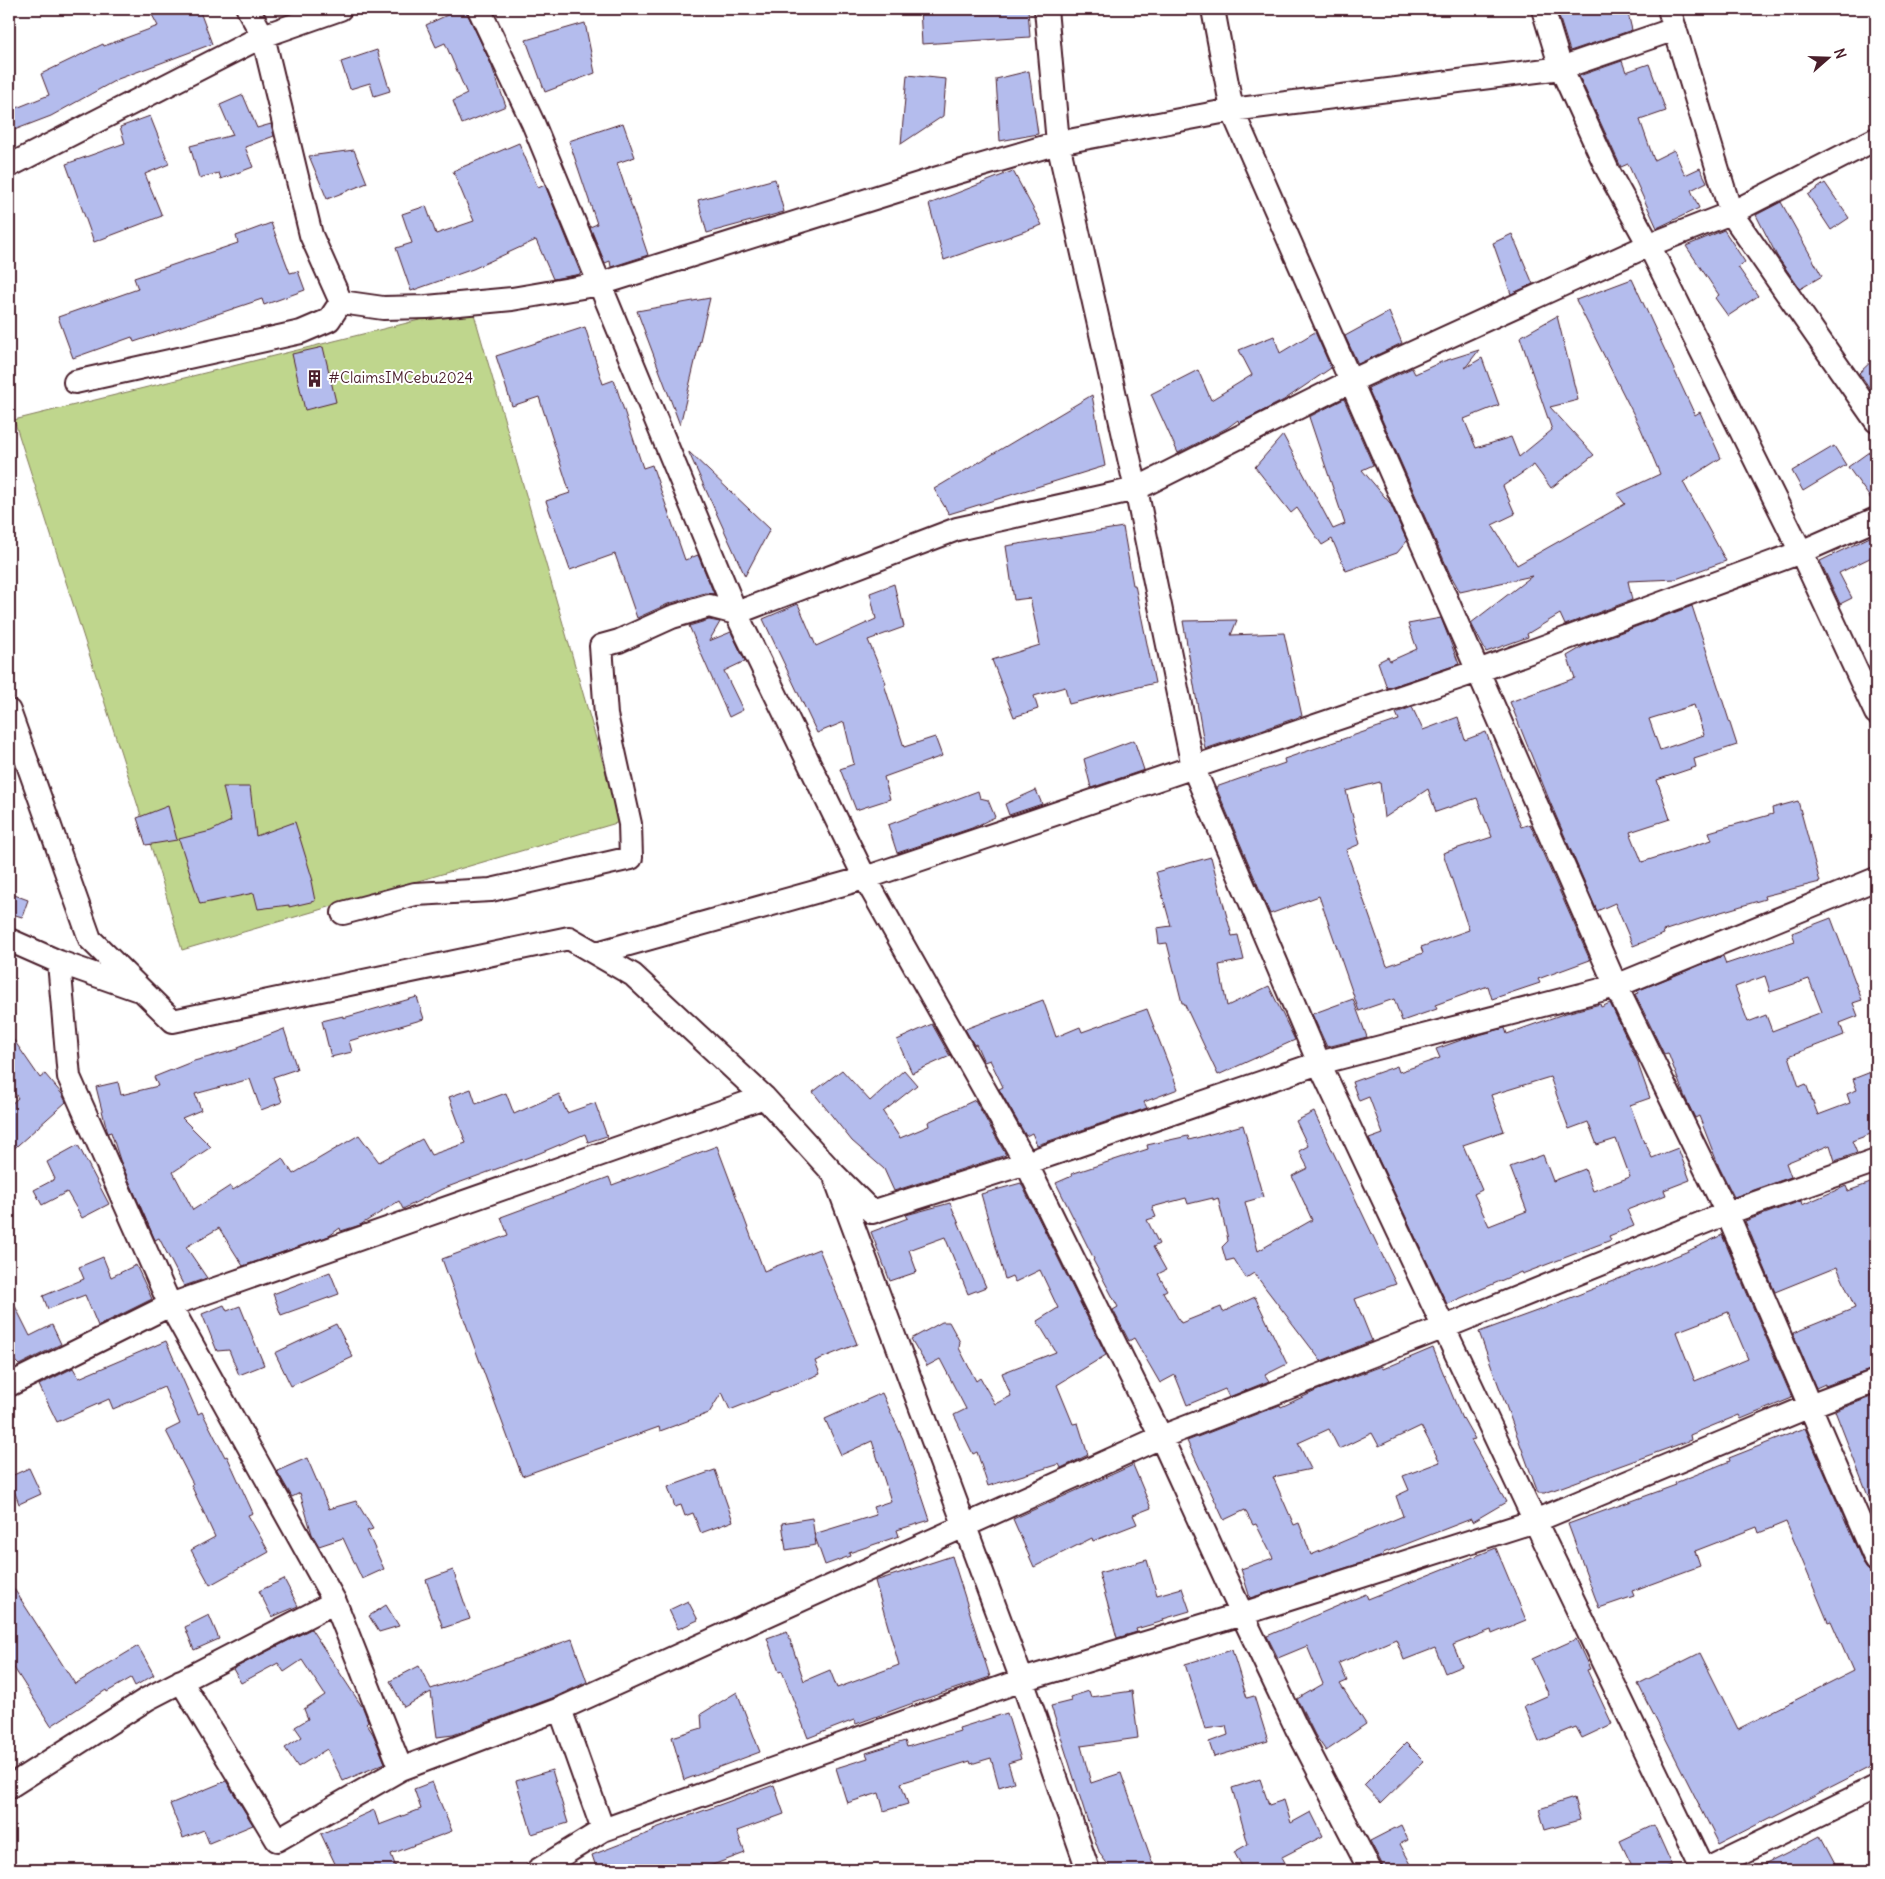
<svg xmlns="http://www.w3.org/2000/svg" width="1885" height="1879" font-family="Delius,sans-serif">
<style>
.green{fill:#bfd68d;stroke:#847a5c}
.building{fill:#b4bced;stroke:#4a1f2b;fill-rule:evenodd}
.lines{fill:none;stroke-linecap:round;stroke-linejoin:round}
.minor-casing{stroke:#4a1f2b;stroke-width:26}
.minor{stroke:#fff;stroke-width:22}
.labels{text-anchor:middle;stroke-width:4;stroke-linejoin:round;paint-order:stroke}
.poi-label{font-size:15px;fill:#4a1f2b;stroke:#fff;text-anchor:start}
</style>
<rect width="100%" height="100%" fill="#fff"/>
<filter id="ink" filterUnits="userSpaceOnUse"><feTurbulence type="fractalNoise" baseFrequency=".02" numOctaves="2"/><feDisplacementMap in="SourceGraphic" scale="10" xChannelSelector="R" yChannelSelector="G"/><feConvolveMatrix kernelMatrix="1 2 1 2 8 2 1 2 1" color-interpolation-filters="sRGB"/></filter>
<g filter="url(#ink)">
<path class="green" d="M472 307 620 822 182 950 162 881 14 420Z"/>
<path class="building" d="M149 9H199L212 44 118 79 51 116 9 132V111L49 95 41 74 103 44 104 46 158 26Z
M460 9H465L467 13 491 64 506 106 462 124 453 101 467 94 445 43 436 47 426 25Z
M920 9H1028L1030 37 922 44Z
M1559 9H1627L1632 30 1570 51 1557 10Z
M585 23 595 73 545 92 526 40Z
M377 50 390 91 374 96 370 83 350 89 341 62Z
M1622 61 1626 72 1649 64 1666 111 1640 120 1654 160 1674 150 1685 175 1700 168 1707 182 1691 190 1699 208 1657 228 1628 164 1621 167 1620 165 1579 76Z
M1029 71 1038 134 1000 141 996 79Z
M907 75 946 79 943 116 901 144Z
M243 95 257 128 271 124 274 136 245 147 253 167 221 179 219 173 199 178 190 146 233 135 220 105Z
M150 116 169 164 145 174 162 216 94 242 66 164 125 143 120 127Z
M623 123 635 157 617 163 648 255 611 267 610 261 605 263 590 227 597 224 569 141Z
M519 143 538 188 545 185 581 274 553 279 536 240 473 269 411 291 396 248 412 243 402 214 426 206 436 234 474 221 453 171Z
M354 150 367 183 327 199 309 156Z
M1013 171 1042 225 944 260 929 204Z
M775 179 784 212 707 233 698 200Z
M1825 183 1849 218 1831 230 1808 195Z
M1781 202 1822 276 1800 289 1777 256 1756 215Z
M271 223 290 273 298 271 305 290 264 305 262 299 134 342 132 337 73 358 58 317 138 289 134 278 238 243 236 236Z
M1724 230 1745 262 1738 267 1758 296 1728 316 1715 298 1719 295 1686 246Z
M1512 234 1533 284 1511 294 1493 243Z
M1632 279 1695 415 1700 412 1721 458 1683 482 1726 561 1676 579 1628 581 1632 600 1565 625 1560 614 1527 634 1528 637 1486 652 1471 623 1532 576 1460 592 1450 574 1368 388 1412 368 1415 374 1441 362 1479 350 1465 368 1482 358 1499 405 1464 419 1476 448 1511 437 1519 457 1552 430 1520 337 1557 316 1578 400 1550 407 1594 455 1551 488 1534 465 1503 486 1515 514 1492 525 1517 565 1625 504 1617 494 1660 474 1641 429 1576 300Z
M710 298 680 425 637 311Z
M1389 312 1402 343 1358 364 1345 336Z
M585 327 603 384 614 380 643 468 652 465 685 560 698 555 714 594 705 593 668 604 637 618 615 554 570 570 546 501 570 493 539 397 512 406 496 356Z
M1315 332 1331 368 1284 400 1239 423 1238 420 1227 428 1178 453 1151 394 1198 370 1211 400 1252 375 1239 350 1274 336 1280 353Z
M323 347 336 402 305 410 292 354Z
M1876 357V397L1859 373Z
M1092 395 1105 466 949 514 934 489Z
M1344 399 1373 465 1362 470 1390 503 1407 541 1397 553 1346 571 1332 539 1322 545 1297 508 1291 513 1255 467 1283 435 1333 529 1345 524 1309 417Z
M1834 446 1846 465 1803 491 1792 471Z
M1876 447V506L1848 467Z
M689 452 770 529 745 576 689 453Z
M1123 527 1133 585H1135L1155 683 1069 704 1065 687 1034 696 1038 709 1014 717 992 660 1040 645 1030 598 1014 600 1006 546Z
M1876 534V555L1839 573 1852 598 1840 604 1820 561Z
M894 584 904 627 868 640 886 683 884 684 904 747 935 737 942 756 884 777 890 799 856 810 840 769 854 764 844 722 817 733 763 619 798 604 816 646 876 619 870 593Z
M1692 606 1737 745 1694 759 1696 767 1657 780 1670 819 1630 832 1642 862 1712 840 1709 832 1773 814 1772 808 1798 801 1820 882 1764 896 1765 899 1721 912 1663 931 1664 934 1633 946 1615 903 1597 911 1550 802 1510 702 1575 678 1567 656 1584 646ZM1694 705 1704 735 1660 750 1649 719Z
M1441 618 1459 664 1387 688 1378 662 1388 657 1390 661 1417 649 1408 624Z
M709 620 720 622 709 641 731 632 745 661 724 671 743 710 729 717 689 626Z
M1237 620 1231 635 1284 633 1302 716 1205 749 1183 621Z
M1412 707 1423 730 1458 717 1465 740 1486 732 1521 827 1530 824 1590 960 1538 979 1540 983 1492 999 1488 986 1435 1005 1437 1009 1402 1021 1394 999 1359 1011 1319 896 1270 914 1216 787 1285 763 1284 759 1399 720 1396 713ZM1380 782 1384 818 1428 789 1436 812 1477 798 1492 837 1443 853 1469 930 1421 947 1423 953 1387 966 1346 850 1360 844 1346 791Z
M1134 740 1144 770 1091 788 1084 759Z
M223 787H250L256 836 295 822 313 881H311L315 901 289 907V905L258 909 254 893 200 904 179 839 211 831 231 821Z
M1036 790 1042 804 1009 815 1005 804Z
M978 791 980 798 988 800 995 817 972 828 897 853 888 825Z
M168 806 177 840 146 845 137 818Z
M1211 857 1232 936 1238 935 1244 960 1219 965 1227 1006 1269 986 1295 1040 1218 1075 1184 1003H1182L1167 943 1159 944 1157 928 1171 926 1156 872Z
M9 893 28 900 22 917 9 913Z
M1831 918 1862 1000 1853 1003 1858 1016 1840 1023 1844 1035 1789 1056 1799 1087 1806 1084 1818 1115 1850 1103 1847 1094 1857 1090 1853 1079 1876 1070V1132L1852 1141 1857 1153 1835 1161 1830 1145 1786 1163 1791 1177 1734 1197 1719 1167 1699 1116 1695 1118 1684 1095 1668 1053 1664 1054 1635 994 1638 993 1637 991 1723 956 1726 964 1795 941 1792 933ZM1765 976 1770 992 1809 979 1822 1012 1772 1031 1766 1015 1748 1022 1735 987Z
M417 997 424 1019 349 1041 352 1052 331 1057 322 1021 343 1016V1018Z
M1353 999 1367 1037 1327 1047 1312 1014Z
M1043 1000 1056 1037 1080 1027 1082 1032 1147 1009 1178 1089 1144 1102 1147 1108 1037 1145 1032 1133 1026 1136 999 1089 1003 1087 990 1060 984 1062 976 1044 974 1045 965 1029Z
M1610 1003 1639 1064H1638L1650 1098 1630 1105 1644 1143 1645 1142 1652 1158 1678 1148 1690 1180 1664 1190 1666 1195 1627 1210 1634 1226 1609 1236 1611 1240 1522 1274 1521 1272 1447 1304 1369 1139 1383 1134 1369 1097 1359 1101 1352 1082 1397 1066 1399 1072 1440 1058 1436 1049 1464 1039 1505 1028 1507 1034 1566 1013 1600 1004 1601 1007ZM1550 1077 1569 1129 1588 1122 1597 1145 1616 1139 1630 1177 1593 1191 1585 1169 1553 1181 1543 1155 1510 1167 1527 1211 1489 1226 1474 1194 1482 1190 1463 1145 1504 1131 1491 1095Z
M932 1024 950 1056 912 1073 897 1040Z
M284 1029 297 1069 273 1077 282 1102 261 1110 250 1079 195 1094 201 1110 182 1118 211 1147 173 1172 193 1210 230 1186 233 1190 283 1158 293 1174 359 1135 379 1162 422 1139 431 1155 466 1143 449 1097 471 1089 476 1104 506 1093 514 1114 559 1094 567 1113 595 1103 607 1136 588 1142 585 1134 540 1153 442 1189 403 1209 399 1201 360 1225 341 1231 340 1228 329 1236 243 1266 219 1228 186 1247 207 1278 184 1286 159 1238 155 1240 120 1160 111 1132 108 1133 107 1130 96 1087 118 1082 121 1095 158 1086 154 1077 194 1061 239 1049 238 1047Z
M9 1033 40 1078 45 1074 62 1094 66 1102 9 1153V1106L18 1098 9 1085Z
M842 1070 870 1101 904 1070 917 1085 883 1112 900 1138 929 1126 928 1122 975 1100 1006 1155 894 1191 884 1169 852 1141 813 1092Z
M1314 1112 1396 1284 1355 1299 1372 1341 1321 1361 1254 1273 1246 1278 1234 1259 1226 1261 1222 1247 1228 1241 1227 1235 1218 1198 1213 1200V1198L1188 1204 1186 1198 1152 1207 1156 1217 1147 1220 1159 1244 1153 1247 1166 1270 1158 1274 1167 1290 1163 1292 1181 1323 1221 1307 1223 1312 1255 1297 1287 1364 1265 1375 1269 1381 1229 1397 1225 1389 1187 1405 1175 1375 1160 1383 1134 1338 1129 1341 1113 1310 1118 1307 1093 1260 1094 1259 1056 1183 1072 1176 1071 1174 1148 1149 1147 1145 1188 1136 1189 1140 1243 1125 1263 1197 1245 1202 1258 1251 1312 1220 1292 1176 1308 1168 1299 1151 1308 1146 1296 1121Z
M78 1145 109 1204 82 1218 67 1192 42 1205 34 1190 55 1179 47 1162Z
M717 1146 764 1271 819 1249 857 1344 815 1361 820 1374 730 1410 722 1392 709 1413 660 1431 659 1427 522 1476 442 1259 508 1235 501 1217 609 1177 612 1185Z
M1876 1181V1368L1825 1386V1384L1816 1388 1793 1333 1855 1308 1837 1267 1775 1292 1745 1221 1801 1201 1802 1205 1846 1186 1848 1191Z
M1021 1183 1106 1355 1057 1385 1073 1424 1078 1423 1088 1455 1061 1468 1059 1464 988 1486 977 1452 973 1454 954 1415 966 1409 940 1359 927 1366 911 1339 942 1322H949L960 1342 959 1348 976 1381 980 1378 995 1404 1011 1396 1002 1373 1056 1352 1037 1321 1058 1308 1040 1270 1015 1282 1012 1276 1005 1279 981 1194Z
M950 1203 986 1287 968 1294 945 1237 909 1250 917 1272 890 1281 871 1232 908 1218 906 1215Z
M1722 1235 1792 1398 1741 1419 1739 1415 1690 1435 1691 1440 1545 1493H1538L1479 1332 1545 1308 1686 1252ZM1728 1312 1748 1359 1695 1381 1676 1332Z
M103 1257 111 1277 136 1265 152 1299 98 1326 85 1295 48 1309 43 1296 84 1279 79 1267Z
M330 1272 339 1294 281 1315 273 1294Z
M9 1294 30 1336 52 1325 61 1344 19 1365 9 1355V1351L13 1344 9 1335Z
M224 1305 227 1311 240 1306 264 1365 239 1375 229 1350 217 1351 202 1314Z
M336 1324 353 1357 291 1386 275 1353Z
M166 1341 198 1414 202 1412 225 1457 227 1456 253 1513 248 1515 269 1552 210 1585 191 1550 215 1537 191 1485 193 1484 166 1431 180 1424 164 1387 113 1409 109 1399 57 1422 39 1385 73 1368 79 1378Z
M1433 1348 1462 1419 1463 1418 1475 1439 1471 1440 1506 1502 1472 1522 1471 1519 1383 1553V1556L1250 1598 1241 1569 1273 1558 1256 1524 1253 1525 1245 1510 1224 1520 1187 1441 1280 1405 1281 1407 1318 1390 1382 1366 1383 1369ZM1421 1426 1440 1462 1403 1476 1409 1490 1396 1496 1403 1516 1311 1555 1299 1523 1294 1525 1273 1477 1311 1469 1298 1443 1329 1429 1339 1449 1372 1433 1379 1446Z
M882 1393 903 1439 930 1520 897 1530 899 1536 849 1553 850 1556 825 1565 814 1534 876 1515 873 1507 891 1501 872 1441 841 1455 825 1419Z
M1876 1395V1514H1875L1835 1411Z
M1805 1428 1864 1565 1869 1571 1876 1573V1764L1719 1844 1638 1684 1700 1653 1738 1729 1853 1671 1831 1621 1828 1622 1786 1522 1759 1533 1757 1527 1695 1551 1700 1566 1632 1591 1634 1596 1599 1608 1568 1524 1676 1485 1675 1483 1730 1461 1729 1458Z
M307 1458 329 1509 356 1501 373 1529 367 1531 384 1569 362 1579 343 1538 319 1546 312 1534 300 1493 292 1497 277 1471Z
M1133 1465 1151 1508 1133 1515 1137 1524 1093 1541 1092 1538 1034 1567 1013 1519Z
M29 1468 41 1494 19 1504 9 1477Z
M715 1470 733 1521 701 1533 693 1513 685 1516 681 1505 675 1507 668 1487Z
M812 1518 816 1545 786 1550 782 1523Z
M1496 1548 1526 1620 1492 1634 1491 1630 1453 1645 1462 1666 1445 1673 1435 1648 1404 1660 1396 1639 1339 1663 1347 1681 1340 1684 1366 1724 1326 1751 1315 1735 1297 1699 1323 1684 1307 1646 1278 1658 1267 1636 1366 1594 1368 1599Z
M952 1556 990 1677 913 1703 856 1724 854 1720 808 1738 782 1671 779 1672 767 1638 787 1631 804 1681 830 1670 837 1688 899 1665 875 1581Z
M1147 1560 1157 1595 1182 1588 1190 1611 1163 1619 1164 1621 1136 1629 1137 1632 1117 1638 1099 1573Z
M453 1570 470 1619 443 1628 426 1580Z
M284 1579 298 1606 272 1617 259 1591Z
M9 1581 75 1684 138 1646 154 1675 135 1686 131 1678 107 1692 106 1690 51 1726 9 1660Z
M688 1601 698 1620 678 1629 669 1610Z
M386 1605 399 1626 379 1632 369 1616Z
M209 1615 219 1639 194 1650 185 1627Z
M311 1629 363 1708 368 1721 366 1723 373 1734 385 1763 343 1781 327 1749 298 1767 285 1748 302 1737 295 1727 308 1719 304 1709 325 1695 302 1660 284 1672 278 1663 241 1683 233 1669Z
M572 1639 587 1682 555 1697 453 1735 437 1737 431 1692 404 1707 390 1681 419 1666 431 1689Z
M1576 1639 1590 1669 1587 1670 1612 1724 1582 1738 1576 1727 1539 1742 1524 1706 1549 1695 1532 1659Z
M1232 1650 1247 1698 1254 1696 1268 1741 1214 1757 1209 1742 1228 1735 1226 1726 1205 1729 1185 1664Z
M1089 1691 1091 1697 1132 1691 1138 1738 1081 1746 1091 1783 1121 1773 1155 1870H1112L1100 1854 1087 1819 1051 1706 1071 1701 1070 1697Z
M737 1692 760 1752 684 1780 672 1737 702 1728 701 1714Z
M1007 1713 1021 1759 1008 1763 1014 1782 999 1787 991 1758 971 1764 970 1761 901 1783 908 1804 884 1811 879 1793 847 1803 836 1768 868 1758 866 1753 905 1741 907 1747 960 1731 959 1728Z
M1406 1743 1424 1761 1381 1803 1364 1785Z
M552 1770 568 1823 532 1834 516 1781Z
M1260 1779 1269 1805 1284 1800 1291 1823 1311 1812 1323 1836 1282 1857 1289 1870H1244L1234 1852 1248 1844 1232 1788Z
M226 1781 253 1825 209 1843 204 1830 183 1838 170 1804Z
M432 1782 452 1831 391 1854 397 1870H338L321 1834 374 1810 379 1825 421 1809 414 1789Z
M774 1785 784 1814 737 1831 745 1853 699 1870H597L592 1855 654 1831 653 1829Z
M1574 1798 1580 1820 1545 1830 1539 1809Z
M1401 1825 1408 1840 1400 1844 1414 1870H1383L1382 1864 1370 1841Z
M1654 1825 1672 1865 1660 1870H1634L1620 1841Z
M1820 1836 1838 1870H1754L1788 1853Z"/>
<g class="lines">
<defs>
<path id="minor" d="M248 9 263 36 311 235 341 302 383 308 427 307 512 299 600 284 938 178 1058 143 1232 110 1561 68 1675 29
M479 9 533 123 736 613 865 878 1026 1163 1161 1437 1242 1614 1296 1727 1370 1870
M1046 9 1058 143 1136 489 1193 767 1319 1063 1535 1521 1703 1870
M1213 9 1232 110 1616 986 1727 1213 1876 1560
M1543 9 1561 68 1608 171 1649 245 1801 552 1876 713
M1669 9 1731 213 1876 421
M9 166 263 36 340 9
M75 382 301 332 329 320 341 302
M9 711 90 939 173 1021 569 938 633 975 764 1097 834 1174 872 1212 1026 1163 1319 1063 1616 986 1876 879
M343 913 415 894 491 890 631 858 630 824 606 715 601 646 619 641 672 617 709 606 736 613 957 529 1136 489 1351 381 1649 245 1731 213 1876 139
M9 940 59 962 136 989
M597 953 865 878 1478 671 1801 552 1876 519
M59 962 69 1077 170 1305 335 1602 401 1769
M836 1180 1022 1680 1088 1870
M9 1385 170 1305 764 1097
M181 1681 277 1840 401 1769 560 1709 1161 1437 1445 1327 1727 1213 1876 1161
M560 1709 603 1830
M9 1787 147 1699 335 1602
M538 1870 603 1830 1022 1680 1242 1614 1535 1521 1810 1406 1876 1381
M1705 1870 1876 1787"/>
</defs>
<use href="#minor" class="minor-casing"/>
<use href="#minor" class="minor"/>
</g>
</g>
<defs>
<symbol id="building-bare" viewBox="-9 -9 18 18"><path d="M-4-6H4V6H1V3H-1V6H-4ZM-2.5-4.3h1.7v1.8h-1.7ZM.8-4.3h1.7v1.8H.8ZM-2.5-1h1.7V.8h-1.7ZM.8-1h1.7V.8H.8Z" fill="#4a1f2b" stroke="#fff" stroke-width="2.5" paint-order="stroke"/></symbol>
</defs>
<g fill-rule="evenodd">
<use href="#building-bare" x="302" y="366" width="25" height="25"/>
</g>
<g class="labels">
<g class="poi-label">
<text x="328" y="383">#ClaimsIMCebu2024</text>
</g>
</g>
<rect width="1885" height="1879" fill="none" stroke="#fff" stroke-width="30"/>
<rect x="15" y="15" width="1855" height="1849" fill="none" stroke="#4a1f2b" stroke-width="2" filter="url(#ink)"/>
<g transform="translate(1828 58) rotate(70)" stroke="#ffffff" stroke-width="4" paint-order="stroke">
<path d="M0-4L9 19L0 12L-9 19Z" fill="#4a1f2b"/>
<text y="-8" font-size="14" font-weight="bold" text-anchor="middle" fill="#4a1f2b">N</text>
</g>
</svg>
